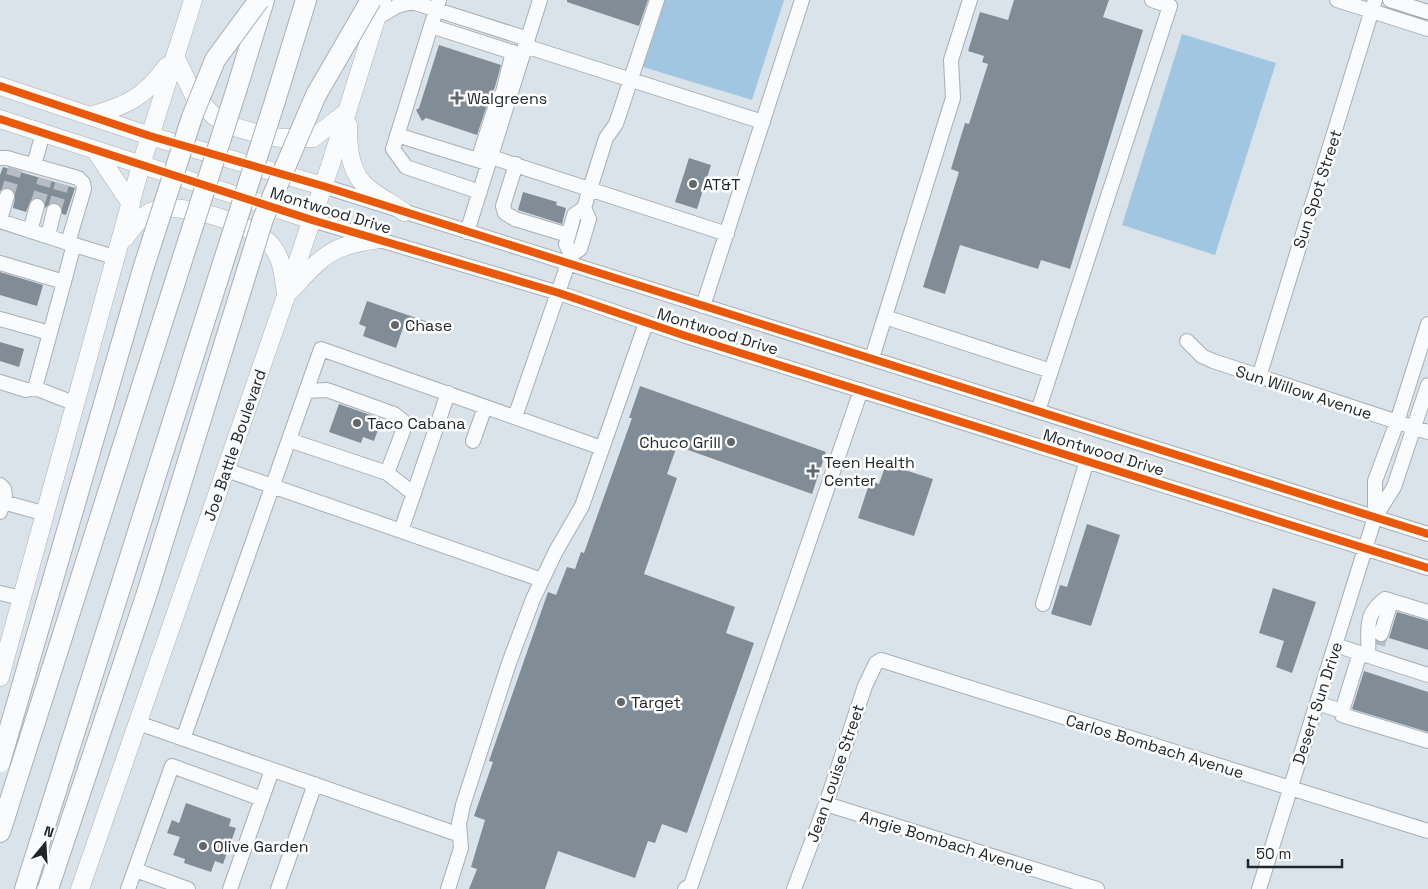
<svg xmlns="http://www.w3.org/2000/svg" width="1428" height="889" font-family="'Space Grotesk',sans-serif">
<style>
.water{fill:#a0c6e2}
.building{fill:#808d96}
.lines{fill:none;stroke-linecap:round;stroke-linejoin:round}
.minor-tunnel{stroke:#b6bdc4;stroke-width:14;stroke-dasharray:14 7;stroke-linecap:butt}
.minor-casing{stroke:#a8afb4;stroke-width:16}
.major-casing{stroke:#a8afb4;stroke-width:19}
.highway-casing{stroke:#a8afb4;stroke-width:22}
.minor{stroke:#fafbfc;stroke-width:14}
.major{stroke:#fafbfc;stroke-width:18}
.highway{stroke:#fafbfc;stroke-width:20}
.highway-bridge-casing{stroke:#a8afb4;stroke-width:22;stroke-linecap:butt}
.highway-bridge{stroke:#fafbfc;stroke-width:20}
.cycleway-casing{stroke:#fff;stroke-width:11}
.cycleway{stroke:#e8590c;stroke-width:8}
.poi-dot{fill:#61686d;stroke:#fff;stroke-width:2}
.labels{text-anchor:middle;stroke-width:5;stroke-linejoin:round;paint-order:stroke}
.poi-label{font-size:16px;fill:#20262a;stroke:#fff;text-anchor:start}
.street-label{font-size:16px;fill:#20262a;stroke:#fff}
</style>
<rect width="100%" height="100%" fill="#dbe3ea"/>
<path class="water" d="M665 0H784L752 100 643 67Z
M1182 34 1276 63 1215 255 1122 225Z"/>
<path class="building" d="M567 0H648L639 26 567 2Z
M1014 0H1109L1103 17 1143 30 1070 269 1041 260 1038 269 960 245 945 294 923 287 959 172 951 169 965 123 969 124 988 64 982 62 984 56 968 51 980 12 1008 20Z
M439 45 501 65 495 87 487 105 477 135 426 118 422 121 416 110 419 108Z
M689 158 711 165 697 209 675 202Z
M3 167 75 188 66 215 62 214V208L56 203H51L45 208 44 200 39 198 31 200 26 212 13 208 15 198 14 190 5 187 0 191V175Z
M523 192 557 202 556 205 566 208 562 224 518 210Z
M0 272 43 285 37 306 0 295Z
M367 301 431 323 427 333 404 325 396 348 363 336 366 327 359 324Z
M0 342 24 349 19 367 0 361Z
M640 386 826 452 812 494 677 446 667 474 677 478 644 574 735 607 726 633 754 643 687 833 662 824 655 843 648 841 635 878 558 851 545 889H469L477 869 471 867 485 820 474 816 493 762 489 761 548 592 556 595 567 567 575 569 581 552 584 553 632 418H629Z
M339 404 382 419 374 441 363 437 361 443 329 432Z
M886 464 933 479 914 536 858 518 870 481 879 484Z
M1087 524 1120 535 1091 626 1051 614 1060 585 1067 587Z
M1273 588 1316 602 1292 673 1276 667 1284 641 1259 633Z
M1397 612 1428 621V650L1389 638Z
M1364 671 1428 692V732L1352 709Z
M186 803 231 819 229 826 236 828 223 864 215 861 211 872 184 863 185 859 173 855 180 837 167 833 172 820 179 823Z"/>
<g class="lines">
<path class="minor-tunnel" d="M7 196 15 169
M37 206 45 179
M54 211 62 184
M1375 631 1378 619
M1378 645 1381 634"/>
<defs>
<path id="minor" d="M439 0 393 149 406 167 480 192
M1337 0 1428 29
M1390 0 1428 12
M377 18 397 6 412 2 528 39
M431 26 521 55
M525 46 763 122
M397 135 487 163
M491 157 727 234
M0 158H7L78 178 83 183 84 189 68 243 0 221
M478 160 495 108 503 92 513 52
M516 164 503 206 505 213 515 219 568 235
M34 165 43 133
M323 186 1428 534
M584 208 589 219 580 249 571 255 566 244 574 215 584 208 606 138 616 124 657 0
M0 220 7 196
M312 220 559 293 683 335 1428 568
M30 231 37 206
M467 232 540 0
M48 236 54 211
M68 243 117 258
M0 263 64 282 50 333
M64 282 74 244
M703 306 802 0
M885 317 1051 371
M0 319 50 333 35 388
M1187 341 1202 356 1213 361 1428 432
M872 358 953 98 951 60 970 0
M1259 377 1375 0
M0 382 26 390 35 388 76 404
M306 391 327 390 394 414 403 421V431L387 473
M1038 411 1170 6 1152 0
M515 417 571 255
M289 440 387 473 414 494
M473 441 485 407
M226 470 542 580
M0 485 4 489 5 496 0 512
M3 502 46 514
M1375 517 1394 487 1428 385
M401 531 448 393
M0 593 22 598
M1385 599 1428 612
M1043 604 1087 461
M1381 634 1389 608 1385 599
M1335 645 1428 675
M1368 656C1370 631 1362 616 1385 599
M1317 703 1342 711V715L1428 741
M1342 711 1360 653
M138 723 460 835
M183 739 321 349 602 448
M826 804 1097 889
M135 870 188 889
M128 889 172 766 262 799
M230 889 272 770
M278 889 315 784
M448 889 461 848 459 824 463 805 509 663 533 599 556 551 582 506 646 323
M685 889 691 885 861 390
M794 889 826 804 865 686 876 663 881 660 1428 831
M1259 889 1375 517V481L1397 422 1428 324"/>
<g id="major">
<path d="M175 56 194 96 214 116 228 125 262 135 281 138H313L347 112"/>
<path d="M0 86 150 136 323 186"/>
<path d="M90 116C126 106 145 97 167 66"/>
<path d="M0 119 312 220"/>
<path d="M348 125C348 144 349 167 362 182 370 192 393 204 404 212"/>
<path d="M95 150 131 204"/>
<path d="M125 238C133 227 141 215 155 210 180 201 256 225 272 246 283 260 283 277 286 293"/>
<path d="M291 290C324 255 329 246 379 239"/>
<path d="M0 677 141 165 193 0"/>
<path id="s1" d="M80 889 286 296 331 163 382 0"/>
</g>
<path id="highway" d="M237 88 264 0
M275 101 306 0
M0 832 184 254
M25 889 222 266"/>
</defs>
<use href="#minor" class="minor-casing"/>
<use href="#major" class="major-casing"/>
<use href="#highway" class="highway-casing"/>
<use href="#minor" class="minor"/>
<use href="#major" class="major"/>
<use href="#highway" class="highway"/>
<defs>
<path id="highway-bridge" d="M184 254 237 88
M222 266 275 101
M0 762 143 269 192 117 215 60 259 0
M48 889 148 590 263 219 316 95 371 0"/>
</defs>
<use href="#highway-bridge" class="highway-bridge-casing"/>
<use href="#highway-bridge" class="highway-bridge"/>
<defs>
<path id="cycleway" d="M0 86 150 136 323 186 1428 534
M0 119 312 220 559 293 683 335 1428 568"/>
</defs>
<use href="#cycleway" class="cycleway-casing"/>
<use href="#cycleway" class="cycleway"/>
</g>
<g class="poi-dot">
<path d="M454.5 90.5h5v5h5v5h-5v5h-5v-5h-5v-5h5z"/>
<circle cx="693" cy="184" r="5"/>
<circle cx="395" cy="325" r="5"/>
<circle cx="357" cy="423" r="5"/>
<circle cx="731" cy="442" r="5"/>
<path d="M810.5 463.5h5v5h5v5h-5v5h-5v-5h-5v-5h5z"/>
<circle cx="621" cy="702" r="5"/>
<circle cx="203" cy="846" r="5"/>
</g>
<g class="labels">
<g class="poi-label">
<text x="467" y="104">Walgreens</text>
<text x="703" y="190">AT&amp;T</text>
<text x="405" y="331">Chase</text>
<text x="367" y="429">Taco Cabana</text>
<text x="721" y="448" text-anchor="end">Chuco Grill</text>
<text x="824" y="468">Teen Health<tspan x="824" dy="18">Center</tspan></text>
<text x="631" y="708">Target</text>
<text x="213" y="852">Olive Garden</text>
</g>
<g class="street-label">
<text transform="translate(1317 189) rotate(-72)" y="6">Sun Spot Street</text>
<text transform="translate(331 210) rotate(17)" y="6">Montwood Drive</text>
<text transform="translate(718 331) rotate(17)" y="6">Montwood Drive</text>
<text transform="translate(1304 392) rotate(18)" y="6">Sun Willow Avenue</text>
<text dy="6" stroke="none"><textPath href="#s1" startOffset="470">Joe Battle Boulevard</textPath></text>
<text transform="translate(1104 452) rotate(17)" y="6">Montwood Drive</text>
<text transform="translate(1317 703) rotate(-72)" y="6">Desert Sun Drive</text>
<text transform="translate(1155 746) rotate(17)" y="6">Carlos Bombach Avenue</text>
<text transform="translate(835 773) rotate(-71)" y="6">Jean Louise Street</text>
<text transform="translate(947 842) rotate(17)" y="6">Angie Bombach Avenue</text>
</g>
</g>
<g transform="translate(45 844) rotate(18)" stroke="#ffffff" stroke-width="4" paint-order="stroke">
<path d="M0-4L9 19L0 12L-9 19Z" fill="#20262a"/>
<text y="-8" font-size="14" font-weight="bold" text-anchor="middle" fill="#20262a">N</text>
</g>
<path d="M1248 859v8h94v-8" fill="none" stroke="#20262a" stroke-width="2.5"/>
<text x="1256" y="859" font-size="15" fill="#20262a" stroke="#ffffff" stroke-width="4" paint-order="stroke">50 m</text>
</svg>
